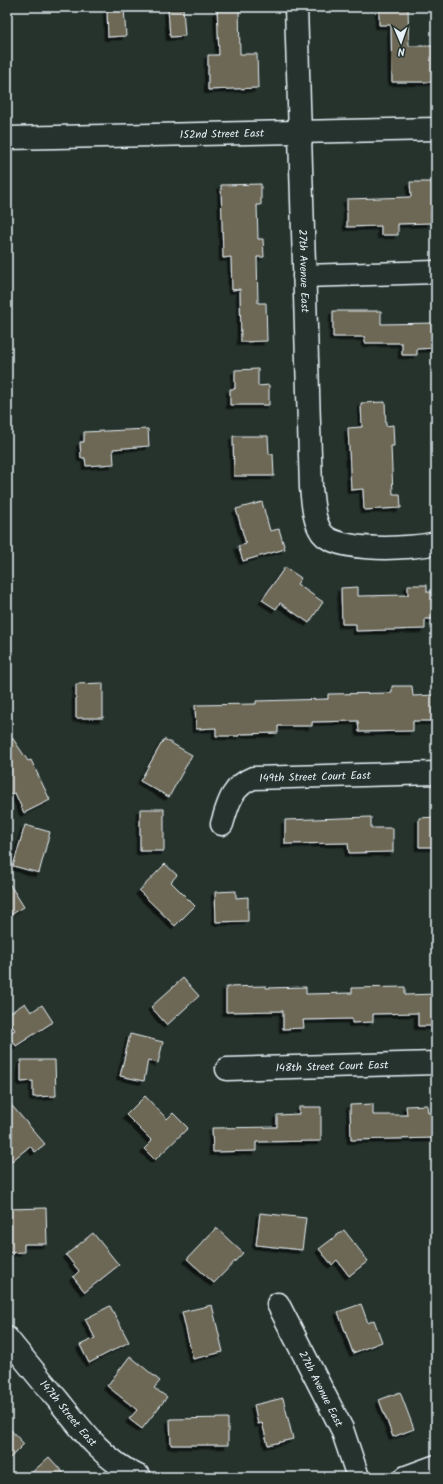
<svg xmlns="http://www.w3.org/2000/svg" width="443" height="1484" font-family="Kalam,sans-serif">
<style>
.building{fill:#6d6855;stroke:#e8f1f8;filter:url(#shadow)}
.lines{fill:none;stroke-linecap:round;stroke-linejoin:round}
.minor-casing{stroke:#e8f1f8;stroke-width:25}
.major-casing{stroke:#e8f1f8;stroke-width:25}
.minor{stroke:#26332d;stroke-width:22}
.major{stroke:#26332d;stroke-width:22}
.labels{text-anchor:middle;stroke-width:3;stroke-linejoin:round;paint-order:stroke}
.street-label{font-size:11px;fill:#e8f1f8;stroke:#26332d}
</style>
<defs>
<filter id="shadow"><feDropShadow dx="-3.5" dy="3.5" stdDeviation="0" flood-color="#0009"/></filter>
</defs>
<rect width="100%" height="100%" fill="#26332d"/>
<filter id="ink" filterUnits="userSpaceOnUse"><feTurbulence type="fractalNoise" baseFrequency=".025" numOctaves="2"/><feDisplacementMap in="SourceGraphic" scale="8" xChannelSelector="R" yChannelSelector="G"/><feConvolveMatrix kernelMatrix="1 2 1 2 8 2 1 2 1" color-interpolation-filters="sRGB"/></filter>
<g filter="url(#ink)">
<path class="building" d="M217 7H239L240 54H257L258 88 208 90V55H219Z
M379 7H408L409 46H433V82H392L391 25H379Z
M124 8 126 36 108 37 107 9Z
M183 8 185 36 170 37 168 9Z
M410 182H436V210H431V223L398 224V235H381V226L347 227V199L411 197Z
M261 184V205H257L258 239H263L264 257H257L258 303H266L267 341 241 342 240 289 232 290 231 257 223 258 221 185Z
M333 311H381V324L436 323V348L417 349V355H402V343H365V337H333Z
M258 369V386L269 385V405H230V389H235V370Z
M385 402 386 426 393 425 394 446H391L393 494H400L401 508 364 510 363 489 351 490 348 428 362 427 361 403Z
M148 429 149 446 113 449 114 464 86 466 85 458H81L80 442H84V432Z
M233 436H268L269 454H273L274 476H234Z
M262 502 270 531 279 529 285 549 243 561 238 546 246 544 236 509Z
M285 567 301 578 297 584 323 602 309 623 280 603 276 609 262 600Z
M408 585H427V592H436V619H425V629L356 631V624H342L341 588 358 587V596L408 595Z
M103 683V718H76V684Z
M392 686H412L413 696 436 695V721H413V731L359 732 358 721 312 722V726H278V733L240 734V736H216V728L196 729 195 705 256 704V701L328 699V694L392 693Z
M7 730 28 761 31 760 50 800 24 813 15 793 7 796Z
M164 739 192 755 169 797 140 781Z
M140 809H164V851H140Z
M371 817V828H393V852L349 853 348 843 285 844V820Z
M436 817V847H419V818Z
M25 825 50 832 39 873 13 866Z
M165 864 177 875 171 882 195 906 175 926 139 891Z
M7 880 24 907 7 917Z
M236 891V898L248 897V921L216 922 215 892Z
M183 978 199 996 167 1025 151 1007Z
M266 986V988L306 987V994L352 993V988L405 987V995L436 994V1026H418V1013L373 1014V1022L352 1023V1019L303 1020 304 1028 283 1029V1011L226 1012V987Z
M25 1003 31 1012 42 1005 53 1022 16 1046 8 1034 15 1030 7 1018V1015Z
M130 1034 163 1042 158 1063 148 1060 144 1081 120 1076Z
M21 1060H55L56 1096 33 1097V1081L21 1082Z
M145 1096 167 1119 173 1113 188 1128 155 1160 144 1149 152 1141 126 1115Z
M7 1100 45 1144 35 1152 30 1146 7 1165Z
M373 1104V1115H407L406 1106 427 1105 428 1113 436 1112V1138L351 1140 350 1105Z
M299 1107H321V1141L256 1142V1151L213 1152 212 1128 277 1127V1115L299 1114Z
M46 1208 47 1244H24V1252L7 1253V1209Z
M260 1213 306 1218 302 1250 256 1245Z
M216 1228 243 1253 214 1283 187 1259Z
M344 1230 368 1261 349 1276 337 1260 332 1265 319 1249Z
M93 1233 119 1265 85 1292 73 1277 79 1271 66 1255Z
M361 1304 368 1323 374 1320 382 1342 353 1353 338 1312Z
M212 1305 223 1352 193 1359 182 1312Z
M110 1306 129 1342 89 1363 80 1345 95 1338 85 1319Z
M130 1356 160 1381 154 1388 167 1397 142 1429 129 1419 137 1410 107 1386Z
M400 1392 414 1429 393 1437 379 1400Z
M283 1398 293 1439 268 1445 262 1423 258 1424 254 1405Z
M228 1418V1445H171L170 1419Z
M7 1426 24 1444 7 1461Z
M49 1457 67 1477H27Z"/>
<g class="lines">
<defs>
<g id="minor">
<path id="s1" d="M296 7 311 488C313 502 313 520 322 533 337 553 413 549 436 543"/>
<path d="M304 276 436 272"/>
<path id="s2" d="M222 824C228 804 232 786 253 778L436 773"/>
<path id="s3" d="M227 1069 436 1063"/>
<path id="s4" d="M278 1304 342 1429 358 1477"/>
<path id="s5" d="M7 1338C24 1359 41 1380 58 1400 81 1429 105 1462 140 1477"/>
<path d="M406 1477 436 1466"/>
</g>
<g id="major">
<path id="s6" d="M7 138 436 129"/>
</g>
</defs>
<use href="#minor" class="minor-casing"/>
<use href="#major" class="major-casing"/>
<use href="#minor" class="minor"/>
<use href="#major" class="major"/>
</g>
</g>
<g class="labels">
<g class="street-label">
<text dy="4" stroke="none"><textPath href="#s6" startOffset="215">152nd Street East</textPath></text>
<text dy="4" stroke="none"><textPath href="#s1" startOffset="264">27th Avenue East</textPath></text>
<text dy="4" stroke="none"><textPath href="#s2" startOffset="120">149th Street Court East</textPath></text>
<text dy="4" stroke="none"><textPath href="#s3" startOffset="105">148th Street Court East</textPath></text>
<text dy="4" stroke="none"><textPath href="#s4" startOffset="95">27th Avenue East</textPath></text>
<text dy="4" stroke="none"><textPath href="#s5" startOffset="97">147th Street East</textPath></text>
</g>
</g>
<rect width="443" height="1484" fill="none" stroke="#26332d" stroke-width="24"/>
<rect x="12" y="12" width="419" height="1460" fill="none" stroke="#e8f1f8" stroke-width="1.5" filter="url(#ink)"/>
<g transform="translate(401 42) rotate(178)" stroke="#26332d" stroke-width="3" paint-order="stroke">
<path d="M0-3L7 15L0 10L-7 15Z" fill="#e8f1f8"/>
<text y="-6" font-size="11" font-weight="bold" text-anchor="middle" fill="#e8f1f8">N</text>
</g>
</svg>
